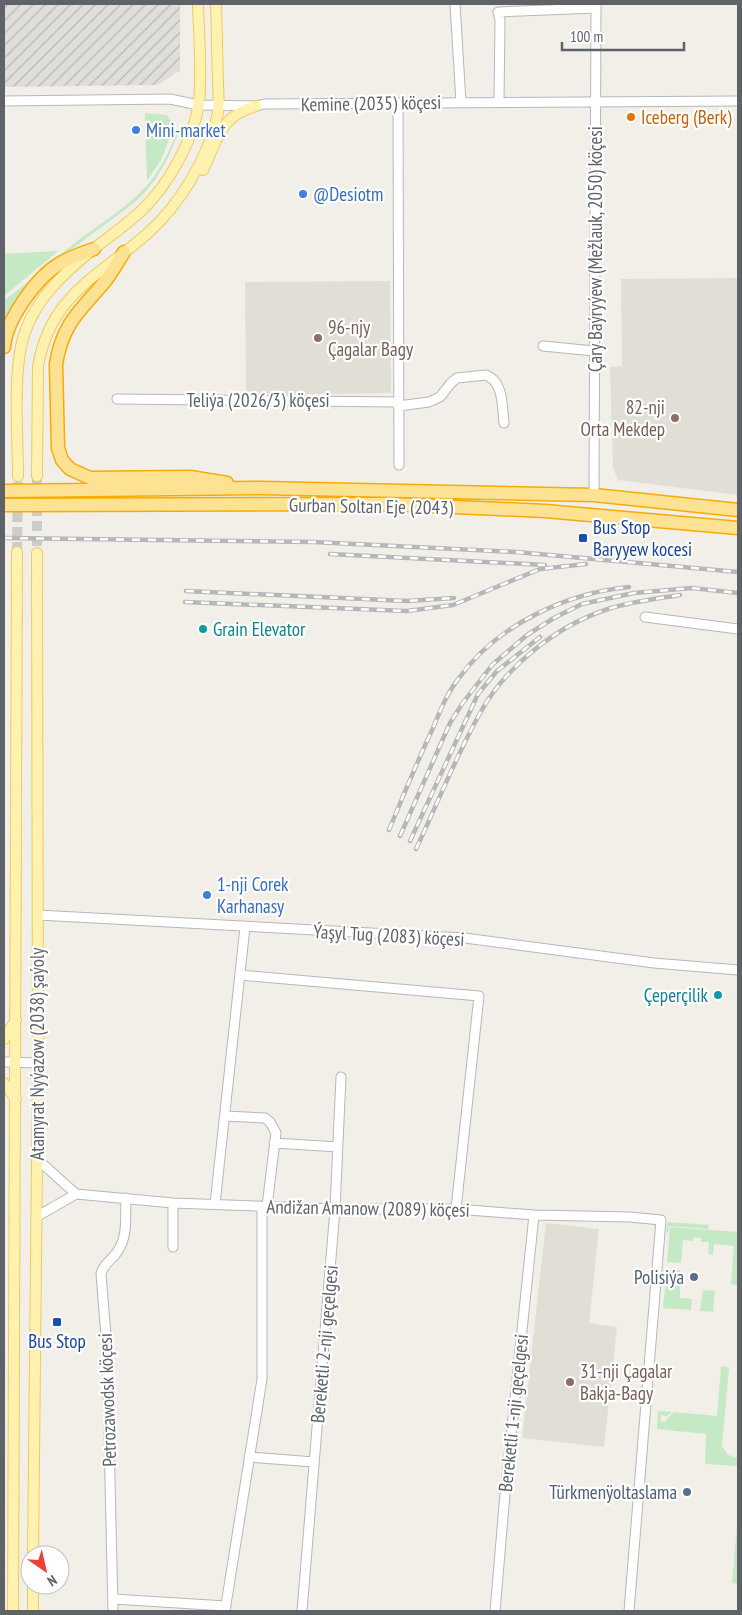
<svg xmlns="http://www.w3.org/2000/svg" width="742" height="1615" font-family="'PT Sans Narrow',sans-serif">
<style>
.industrial{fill:url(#industrial-furrows)}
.education{fill:#e1ded6}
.green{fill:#c5e8c5}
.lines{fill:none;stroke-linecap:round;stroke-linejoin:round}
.major-tunnel{stroke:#ccccc8;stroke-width:10;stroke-dasharray:10 5;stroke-linecap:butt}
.minor-casing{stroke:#b5b8bc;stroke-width:11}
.major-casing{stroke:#f2c960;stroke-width:12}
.highway-casing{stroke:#f9ab00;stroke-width:15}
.minor{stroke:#fff;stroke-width:9}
.major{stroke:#fff2af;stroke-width:10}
.highway{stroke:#fde293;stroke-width:12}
.rail-casing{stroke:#b6b7b8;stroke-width:4.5}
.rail{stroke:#fff;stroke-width:2.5;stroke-dasharray:8;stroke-linecap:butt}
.food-dot{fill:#e8710a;stroke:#fff;stroke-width:2}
.shop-dot{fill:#3f7fe0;stroke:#fff;stroke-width:2}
.education-dot{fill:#8d6e63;stroke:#fff;stroke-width:2}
.transit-dot{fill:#1a4fb4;stroke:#fff;stroke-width:2}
.culture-dot{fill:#0f9aa8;stroke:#fff;stroke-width:2}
.service-dot{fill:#5c6f8a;stroke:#fff;stroke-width:2}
.labels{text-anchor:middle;stroke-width:4.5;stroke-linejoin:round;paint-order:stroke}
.street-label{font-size:19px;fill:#5f6368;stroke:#fff}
.food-label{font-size:19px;fill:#c56008;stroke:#fff;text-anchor:start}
.shop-label{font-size:19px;fill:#366cbe;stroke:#fff;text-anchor:start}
.education-label{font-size:19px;fill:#785e54;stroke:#fff;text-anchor:start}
.transit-label{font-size:19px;fill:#164399;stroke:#fff;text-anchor:start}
.culture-label{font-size:19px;fill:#0d838f;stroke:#fff;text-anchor:start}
.service-label{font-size:19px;fill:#4e5e75;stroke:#fff;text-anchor:end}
</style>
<defs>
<pattern id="industrial-furrows" width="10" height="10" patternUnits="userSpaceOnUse" patternTransform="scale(1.25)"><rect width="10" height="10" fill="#e0deda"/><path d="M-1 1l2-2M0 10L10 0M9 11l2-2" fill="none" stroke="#b9b8b5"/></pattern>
</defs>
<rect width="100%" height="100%" fill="#f1efe8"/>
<path class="industrial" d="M4 4H180V70L158 85 4 87Z"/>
<path class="education" d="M738 278V495L618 480 613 468 610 367 622 366 621 279Z
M390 281 391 393 246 395 245 282Z
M546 1223 599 1229 589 1323 617 1327 604 1447 522 1438Z"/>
<path class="green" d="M145 113 167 115 174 127 161 160 147 181Z
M178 128H180C170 157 157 183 134 203L45 269 4 325V300C28 284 47 264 70 247 123 205 154 197 178 128Z
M58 251 4 296V254Z
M668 1222 709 1225 708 1229 669 1226 668 1232H666Z
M670 1227 738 1232V1285L731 1284 734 1246 714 1244 713 1255 708 1254 709 1242H701V1238L693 1237V1241L683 1240 681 1263 667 1262Z
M667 1269 680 1270V1298L692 1299 691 1310 663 1308Z
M703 1290 715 1291 713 1312 700 1311Z
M721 1366 729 1367 722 1446 728 1455 738 1458V1466L705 1464 706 1434 657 1429 658 1411 672 1412 667 1416 661 1415 660 1421 664 1422 674 1412 717 1416Z
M738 1514V1584L732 1583Z"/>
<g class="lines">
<path class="major-tunnel" d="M37 476V553
M17 552 18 476"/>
<defs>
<path id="minor" d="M455 4 461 102
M4 101 170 99 198 105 256 106 264 104 738 101
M499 102 500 20 498 12 596 8
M398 103 399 465
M543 346 594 351
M117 399 398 402
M398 406 429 402 440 397 451 383 457 378 486 375C504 382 502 407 504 423
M594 495 596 4
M645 617 738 629
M38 915 465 938 654 963 738 970
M240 975 479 996 456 1209
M4 1062 38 1063
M225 1116 265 1118 270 1122 276 1133 267 1206
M274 1143 338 1147
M36 1158 76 1194
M215 1204 245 927
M36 1217 76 1194 173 1203 335 1209H456L534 1215 630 1217 661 1220 629 1611
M173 1247V1203
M249 1457 314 1462
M113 1599 226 1606
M113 1611 107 1348 101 1274C104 1262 113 1260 119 1249 128 1234 125 1215 126 1198
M225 1611 262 1379V1206
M302 1611 335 1209 341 1077
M495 1611 505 1494 534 1215"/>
<path id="major" d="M203 170C218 139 220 116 256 106
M18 476C18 436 12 368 25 332 37 298 63 274 91 251 107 238 125 226 141 211 168 186 194 139 199 102 202 70 199 36 198 4
M37 476 38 366C51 294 98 277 148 233 180 204 207 160 217 117 220 105 218 92 218 80 217 54 217 29 216 4
M4 1039 16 1020
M4 1083 16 1099
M33 1555 38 1063 37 553
M13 1611 17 552
M33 1611V1585"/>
<path id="highway" d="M124 252C117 263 111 275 102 285 78 312 62 326 56 364L58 448 62 460 70 469 90 478 190 477 227 483
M4 347C6 320 36 278 59 264 70 257 82 253 94 249
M4 491 261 488 594 495 738 510
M4 505 389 504 545 511 738 528"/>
</defs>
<use href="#minor" class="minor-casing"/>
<use href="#major" class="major-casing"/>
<use href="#highway" class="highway-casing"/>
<use href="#minor" class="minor"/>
<use href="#major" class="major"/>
<use href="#highway" class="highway"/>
<defs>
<path id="rail" d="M4 538 314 542 516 552 738 572
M330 554 545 565
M186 591 407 601 454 598
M185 602 407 611 453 605 540 569 586 564
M389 830C403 796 417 762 433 728 440 711 447 693 459 678 497 625 566 593 629 587
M400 836 450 723 462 704 492 665 527 635 554 618 582 604 634 593 692 588 738 593
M410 841 478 694 497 671 540 637
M416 849C437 805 455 758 479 715 504 668 555 627 605 610 629 602 655 599 680 595"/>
</defs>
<use href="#rail" class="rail-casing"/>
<use href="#rail" class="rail"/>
</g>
<circle class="food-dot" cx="631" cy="117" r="5"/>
<g class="shop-dot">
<circle cx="136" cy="130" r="5"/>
<circle cx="303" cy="194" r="5"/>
<circle cx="207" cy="895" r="5"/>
</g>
<g class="education-dot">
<circle cx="318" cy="338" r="5"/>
<circle cx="675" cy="418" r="5"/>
<circle cx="570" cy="1382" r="5"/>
</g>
<g class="transit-dot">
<rect x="578" y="533" width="10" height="10" rx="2.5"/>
<rect x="52" y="1317" width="10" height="10" rx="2.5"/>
</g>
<g class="culture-dot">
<circle cx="203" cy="629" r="5"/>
<circle cx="718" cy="995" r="5"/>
</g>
<g class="service-dot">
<circle cx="694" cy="1277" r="5"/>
<circle cx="687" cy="1492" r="5"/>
</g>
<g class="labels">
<g class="street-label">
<text transform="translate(371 103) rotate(-1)" y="7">Kemine (2035) köçesi</text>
<text transform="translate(595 249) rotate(-90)" y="7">Çary Baýryýew (Mežlauk, 2050) köçesi</text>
<text x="258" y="407">Teliýa (2026/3) köçesi</text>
<text transform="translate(371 506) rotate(1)" y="7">Gurban Soltan Eje (2043)</text>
<text transform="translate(389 935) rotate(3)" y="7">Ýaşyl Tug (2083) köçesi</text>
<text transform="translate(37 1054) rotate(-90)" y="7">Atamyrat Nyýazow (2038) şaýoly</text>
<text transform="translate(368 1208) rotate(1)" y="7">Andižan Amanow (2089) köçesi</text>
<text transform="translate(324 1344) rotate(-85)" y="7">Bereketli 2-nji geçelgesi</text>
<text transform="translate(107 1400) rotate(-92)" y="7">Petrozawodsk köçesi</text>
<text transform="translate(513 1413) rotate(-84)" y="7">Bereketli 1-nji geçelgesi</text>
</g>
<g class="food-label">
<text x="641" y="124">Iceberg (Berk)</text>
</g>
<g class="shop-label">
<text x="146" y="137">Mini-market</text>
<text x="313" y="201">@Desiotm</text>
<text x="217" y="891">1-nji Corek<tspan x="217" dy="22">Karhanasy</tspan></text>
</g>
<g class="education-label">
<text x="328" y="334">96-njy<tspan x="328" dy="22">Çagalar Bagy</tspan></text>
<text x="665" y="414" text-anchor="end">82-nji<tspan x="665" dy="22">Orta Mekdep</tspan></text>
<text x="580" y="1378">31-nji Çagalar<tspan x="580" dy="22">Bakja-Bagy</tspan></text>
</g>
<g class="transit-label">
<text x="593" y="534">Bus Stop<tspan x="593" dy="22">Baryyew kocesi</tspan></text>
<text x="57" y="1348" text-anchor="middle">Bus Stop</text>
</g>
<g class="culture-label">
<text x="213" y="636">Grain Elevator</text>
<text x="708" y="1002" text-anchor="end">Çeperçilik</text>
</g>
<g class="service-label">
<text x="684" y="1284">Polisiýa</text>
<text x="677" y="1499">Türkmenÿoltaslama</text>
</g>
</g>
<rect width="742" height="1615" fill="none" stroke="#5f6368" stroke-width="10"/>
<g transform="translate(45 1570) rotate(146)"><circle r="24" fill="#ffffff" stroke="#bfc1c3"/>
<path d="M0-4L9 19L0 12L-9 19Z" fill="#ea4335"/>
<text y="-8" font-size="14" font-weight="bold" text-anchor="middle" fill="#5f6368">N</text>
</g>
<path d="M562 42v8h122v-8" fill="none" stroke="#5f6368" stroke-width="2.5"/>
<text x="570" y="42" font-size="15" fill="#5f6368" stroke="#ffffff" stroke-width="4" paint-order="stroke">100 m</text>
</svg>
